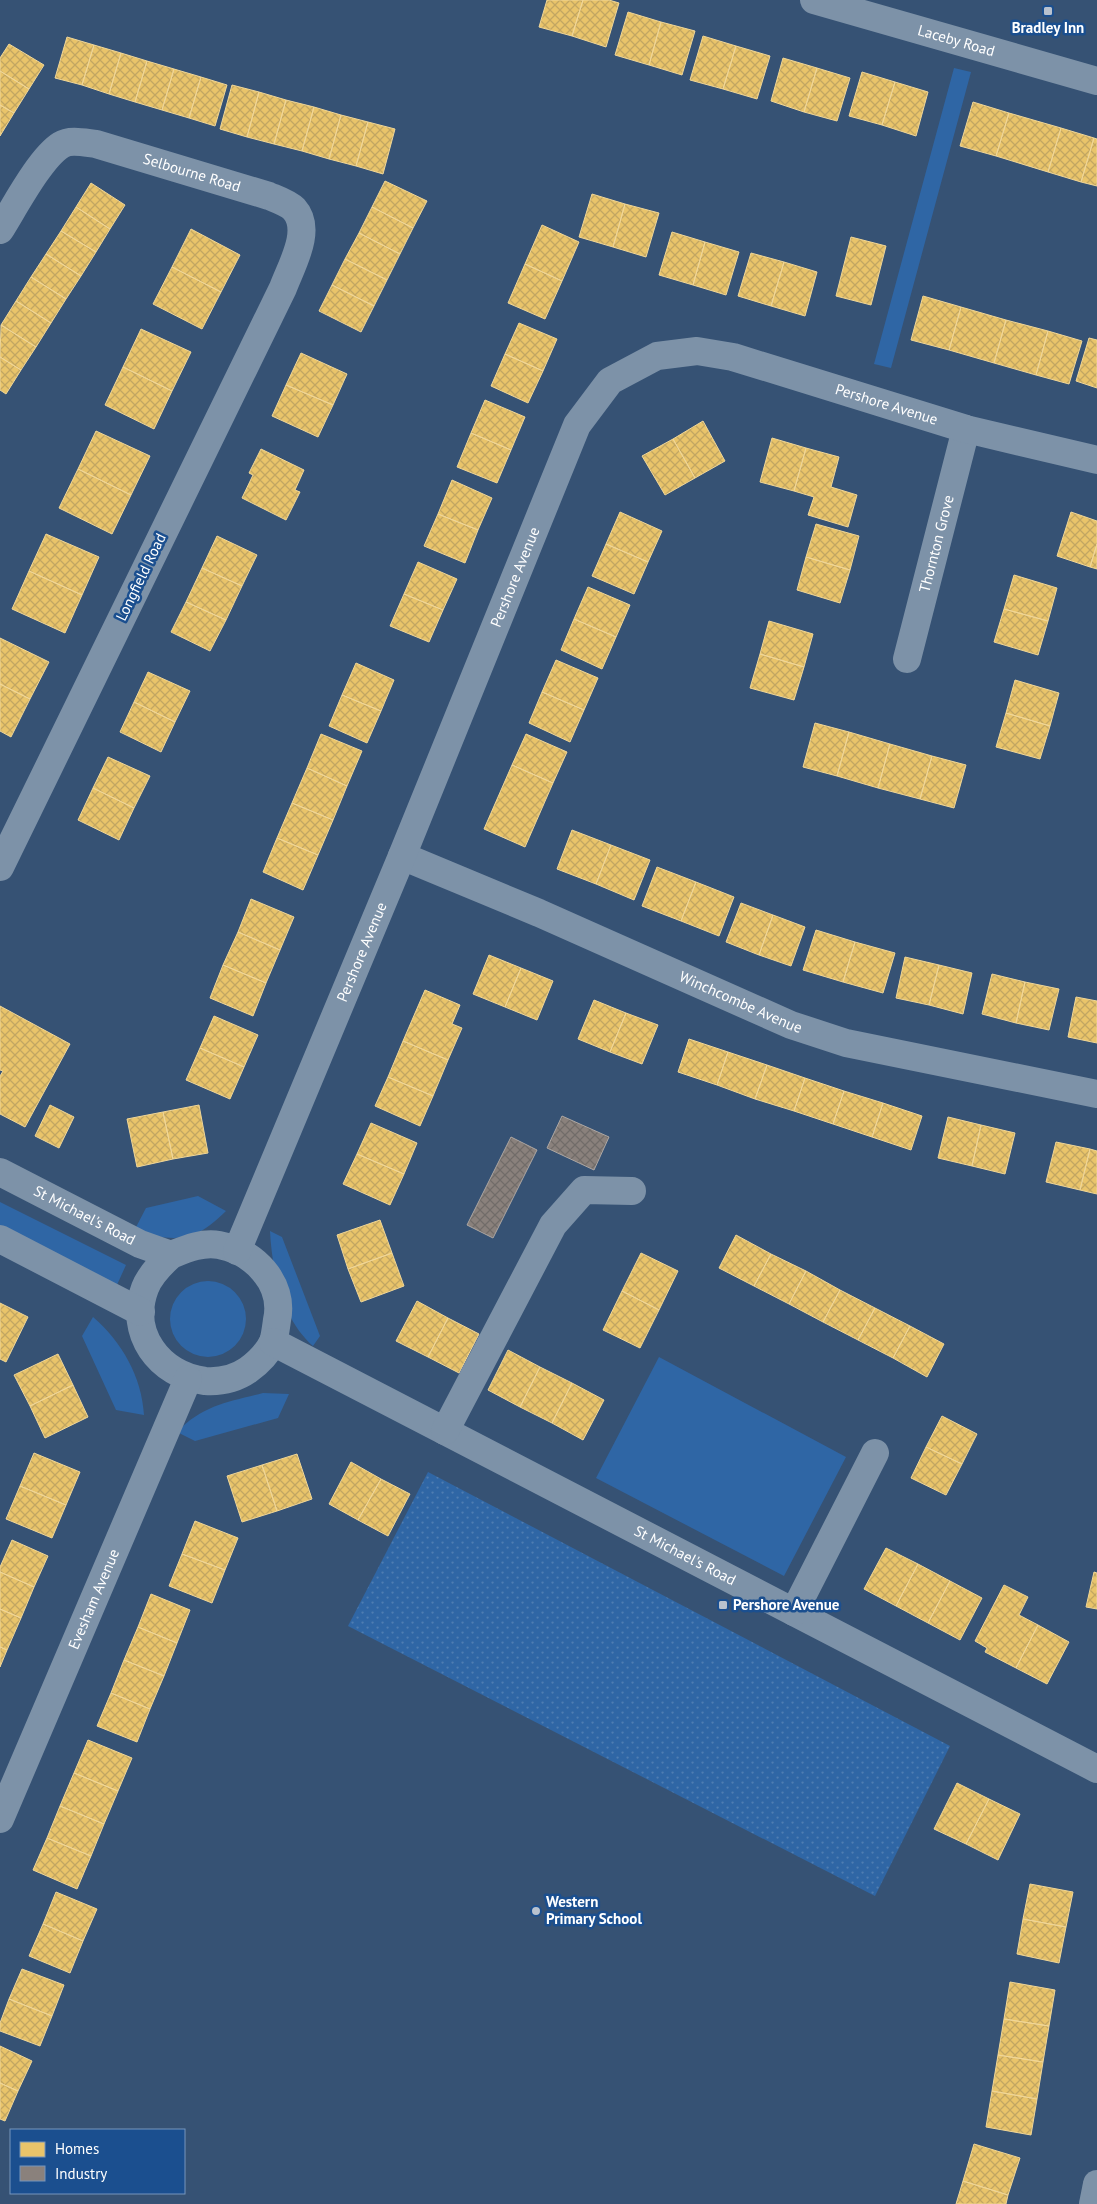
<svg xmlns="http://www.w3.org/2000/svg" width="1097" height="2204" font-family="'PT Sans',sans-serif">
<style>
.grass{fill:#2f66a5}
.park{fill:url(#park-dots)}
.homes{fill:url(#homes-cross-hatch);stroke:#f0d697}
.industry{fill:url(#industry-cross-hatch);stroke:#ada7a3}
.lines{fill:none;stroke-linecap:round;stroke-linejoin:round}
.minor{stroke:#7d92a8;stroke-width:28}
.poi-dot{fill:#b9c2ce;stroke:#1b4f8f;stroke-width:2}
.labels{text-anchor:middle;stroke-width:5;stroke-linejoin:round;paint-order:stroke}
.poi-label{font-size:15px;font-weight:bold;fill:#fff;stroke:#1b4f8f;text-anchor:start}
.street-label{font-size:15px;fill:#fff;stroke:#1b4f8f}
</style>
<defs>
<pattern id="park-dots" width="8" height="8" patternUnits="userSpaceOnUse" patternTransform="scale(1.25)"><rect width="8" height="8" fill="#2f66a5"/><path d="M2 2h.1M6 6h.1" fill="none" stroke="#4e7db2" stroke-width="1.8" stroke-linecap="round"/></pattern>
<pattern id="homes-cross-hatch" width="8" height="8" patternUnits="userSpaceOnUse" patternTransform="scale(1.25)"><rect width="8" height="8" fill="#e9c46a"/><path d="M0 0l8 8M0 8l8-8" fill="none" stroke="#c2a662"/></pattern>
<pattern id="industry-cross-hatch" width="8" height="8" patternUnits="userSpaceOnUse" patternTransform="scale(1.25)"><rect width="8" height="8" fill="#8a817c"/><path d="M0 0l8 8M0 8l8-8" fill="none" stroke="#716c69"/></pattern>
</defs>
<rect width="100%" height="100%" fill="#365274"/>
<path class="grass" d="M954 68 971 72 891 368 874 364Z
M198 1196 226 1211C194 1243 176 1242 134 1231L146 1208Z
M0 1202 126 1265 116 1287 0 1228Z
M270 1231 282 1237 320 1336 313 1346C282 1319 272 1270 270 1231Z
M170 1319a38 38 0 1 1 76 0a38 38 0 1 1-76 0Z
M93 1317C122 1342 142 1377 144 1415L116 1410 82 1336Z
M659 1357 846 1457 784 1576 596 1478Z
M263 1393 289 1394 278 1418 195 1441 177 1432C203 1405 228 1402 263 1393Z"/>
<path class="park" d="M428 1472 950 1746 875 1896 348 1626Z"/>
<path class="homes" d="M547 0H583L572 36 539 27Z
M583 0H609L619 3 606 47 572 36Z
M628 12 661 22 649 65 615 55Z
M661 22 695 31 682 75 649 65Z
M703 36 736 46 723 89 690 80Z
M67 37 94 45 82 85 55 78Z
M9 44 44 65 29 89 0 71V58Z
M94 45 121 53 109 94 82 85Z
M736 46 770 56 757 99 723 89Z
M121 53 147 61 135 102 109 94Z
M783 58 817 68 804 112 771 101Z
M147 61 174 69 162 110 135 102Z
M817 68 850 78 837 121 804 112Z
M174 69 201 77 189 118 162 110Z
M0 71 29 89 14 113 0 105Z
M862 72 895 82 882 125 849 116Z
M201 77 227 85 215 126 189 118Z
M895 82 928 92 916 136 882 125Z
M232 85 259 92 247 137 220 129Z
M259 92 286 100 274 144 247 137Z
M286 100 314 107 302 151 274 144Z
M973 102 1009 113 996 156 960 146Z
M0 105 14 113 0 136Z
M314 107 341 115 329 159 302 151Z
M1009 113 1061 128 1048 172 996 156Z
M341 115 368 122 356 166 329 159Z
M368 122 395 129 383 174 356 166Z
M1061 128 1094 138 1081 182 1048 172Z
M1094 138 1097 139V186L1081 182Z
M385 181 427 201 413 228 372 207Z
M91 183 125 205 110 229 76 207Z
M592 194 625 204 613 247 579 237Z
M625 204 659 213 646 257 613 247Z
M76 207 110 229 96 252 61 231Z
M372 207 413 228 400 254 359 233Z
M542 225 579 242 562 281 525 264Z
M191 229 240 255 221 292 172 267Z
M61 231 96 252 81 276 46 254Z
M672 232 705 242 693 285 659 275Z
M359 233 400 254 387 280 345 259Z
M851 237 886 246 871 305 836 296Z
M705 242 739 252 726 295 693 285Z
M751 253 784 262 771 306 738 296Z
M46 254 81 276 66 299 31 277Z
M345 259 387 280 374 306 332 285Z
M784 262 817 272 805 316 771 306Z
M525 264 562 281 545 319 508 303Z
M172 267 221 292 202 329 153 304Z
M31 277 66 299 51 323 16 301Z
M332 285 374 306 361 332 319 311Z
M923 296 961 307 949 350 911 340Z
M16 301 51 323 36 347 1 325Z
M961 307 1006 320 994 363 949 350Z
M1006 320 1048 331 1036 375 994 363Z
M519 323 557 339 543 371 505 354Z
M1 325 36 347 21 370 0 357Z
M141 329 191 352 172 391 123 367Z
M1048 331 1082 341 1069 384 1036 375Z
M1089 338 1097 340V388L1076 381Z
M301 353 347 374 333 405 286 385Z
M505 354 543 371 528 403 491 386Z
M0 357 21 370 6 394 0 390Z
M123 367 172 391 154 429 105 405Z
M286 385 333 405 318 437 272 416Z
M485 400 525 417 511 450 471 433Z
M703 421 725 461 695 478 673 439Z
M96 431 150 456 131 495 78 469Z
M471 433 511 450 497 483 457 467Z
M772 438 806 448 794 491 760 482Z
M673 439 695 478 665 495 642 456Z
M806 448 839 457 831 487 857 495 848 527 808 515 814 497 794 491Z
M261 449 304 470 295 490 300 492 286 520 242 498 253 475 249 473Z
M78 469 131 495 112 534 59 508Z
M452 480 492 498 478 530 438 514Z
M620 512 662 531 648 562 606 544Z
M1071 512 1097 521V544L1090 567 1057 556Z
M438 514 478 530 465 563 424 546Z
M816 524 859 536 850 570 806 557Z
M46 534 99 557 82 595 29 571Z
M217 536 257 555 242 586 202 568Z
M606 544 648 562 634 594 592 576Z
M1097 544V569L1090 567Z
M806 557 850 570 840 603 797 590Z
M418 562 457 579 443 610 404 594Z
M202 568 242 586 226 620 186 602Z
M29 571 82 595 65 633 12 609Z
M1014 575 1057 588 1048 621 1004 609Z
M588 587 630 605 616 637 574 619Z
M404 594 443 610 429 642 390 626Z
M186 602 226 620 210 651 171 632Z
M1004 609 1048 621 1038 655 994 642Z
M574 619 616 637 602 669 561 650Z
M769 621 813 634 804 667 760 654Z
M0 638 49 662 30 699 0 684Z
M760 654 804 667 794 700 750 688Z
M556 660 598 678 584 710 542 692Z
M356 663 394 680 381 711 342 695Z
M148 672 190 691 175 722 134 702Z
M1015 680 1059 693 1050 726 1006 713Z
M0 684 30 699 11 737 0 731Z
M542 692 584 710 570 742 529 723Z
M342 695 381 711 367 743 329 726Z
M134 702 175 722 161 752 120 732Z
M1006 713 1050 726 1040 759 996 747Z
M815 723 849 732 837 776 803 767Z
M849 732 890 744 878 788 837 776Z
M321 734 362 751 347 786 307 768Z
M526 734 567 752 553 783 512 765Z
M890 744 932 756 920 799 878 788Z
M932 756 966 765 954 808 920 799Z
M108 757 150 776 134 808 93 788Z
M512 765 553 783 525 847 484 829Z
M307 768 347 786 333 820 292 803Z
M93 788 134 808 119 840 78 820Z
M292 803 333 820 318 855 277 838Z
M572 830 611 845 596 884 557 869Z
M277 838 318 855 303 890 263 872Z
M611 845 650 860 634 900 596 884Z
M657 867 696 882 681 921 642 906Z
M696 882 734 897 719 936 681 921Z
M251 899 294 917 280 950 238 932Z
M741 903 773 915 759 955 726 942Z
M773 915 805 927 791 966 759 955Z
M816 930 855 942 843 982 803 970Z
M238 932 280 950 266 983 223 965Z
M855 942 895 953 883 993 843 982Z
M489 955 521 968 505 1007 473 994Z
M905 957 939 965 929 1005 896 998Z
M223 965 266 983 253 1016 210 998Z
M939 965 972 973 963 1014 929 1005Z
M521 968 553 981 537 1020 505 1007Z
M992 974 1025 982 1016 1023 982 1014Z
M1025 982 1059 989 1049 1030 1016 1023Z
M425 990 460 1005 452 1024 462 1028 448 1060 403 1041Z
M1076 997 1097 1001V1043L1068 1037Z
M594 1000 626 1013 610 1052 578 1039Z
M0 1006 70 1044 25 1127 0 1114V1076L3 1071 0 1070Z
M626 1013 658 1025 642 1064 610 1052Z
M214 1016 258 1035 244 1067 200 1048Z
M689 1039 728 1052 717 1085 678 1072Z
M403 1041 448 1060 433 1096 388 1077Z
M200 1048 244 1067 230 1099 186 1080Z
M728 1052 767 1065 755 1099 717 1085Z
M767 1065 805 1078 794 1111 755 1099Z
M388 1077 433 1096 420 1126 375 1106Z
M805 1078 844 1091 833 1124 794 1111Z
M844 1091 883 1103 872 1137 833 1124Z
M883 1103 922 1116 911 1150 872 1137Z
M50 1105 74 1117 59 1148 35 1136Z
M199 1105 208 1153 173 1159 163 1112Z
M163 1112 173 1159 137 1167 127 1119Z
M948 1117 981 1125 972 1166 938 1158Z
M371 1123 417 1143 404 1174 357 1154Z
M981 1125 1015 1133 1005 1174 972 1166Z
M1056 1142 1090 1149 1080 1190 1046 1182Z
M1090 1149 1097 1151V1194L1080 1190Z
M357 1154 404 1174 390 1205 343 1184Z
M380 1220 392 1253 348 1269 337 1235Z
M736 1235 771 1254 754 1286 719 1268Z
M392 1253 404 1286 361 1302 348 1269Z
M641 1253 678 1271 659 1310 622 1291Z
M771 1254 806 1271 789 1304 754 1286Z
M806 1271 840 1290 823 1322 789 1304Z
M840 1290 875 1308 858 1340 823 1322Z
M622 1291 659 1310 640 1348 603 1330Z
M417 1301 448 1318 428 1357 396 1341Z
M0 1303 28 1317 6 1362 0 1359Z
M875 1308 910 1326 893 1358 858 1340Z
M448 1318 479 1334 459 1373 428 1357Z
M910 1326 944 1344 927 1377 893 1358Z
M508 1350 540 1367 520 1407 488 1390Z
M58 1354 73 1385 30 1406 14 1375Z
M540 1367 572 1383 552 1423 520 1407Z
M572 1383 604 1400 583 1440 552 1423Z
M73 1385 88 1417 45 1438 30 1406Z
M942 1416 977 1434 962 1464 926 1447Z
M926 1447 962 1464 946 1495 911 1478Z
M34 1453 80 1472 66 1505 20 1486Z
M297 1454 312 1499 277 1511 262 1465Z
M351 1462 381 1479 358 1520 329 1504Z
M262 1465 277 1511 242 1522 227 1476Z
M381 1479 410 1494 388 1536 358 1520Z
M20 1486 66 1505 52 1538 6 1519Z
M195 1521 238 1538 225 1570 182 1554Z
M12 1540 48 1556 34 1587 0 1572V1567Z
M886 1548 918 1564 896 1606 864 1589Z
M182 1554 225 1570 212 1603 169 1586Z
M918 1564 950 1581 928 1623 896 1606Z
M0 1572 34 1587 21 1618 0 1609Z
M1094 1572 1097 1573V1609L1086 1607Z
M950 1581 982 1598 960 1640 928 1623Z
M1004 1585 1028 1597 1019 1615 1038 1625 1016 1668 985 1652 987 1648 975 1641Z
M151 1594 190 1610 177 1643 138 1627Z
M0 1609 21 1618 7 1650 0 1647Z
M1038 1625 1069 1642 1047 1684 1016 1668Z
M138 1627 177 1643 164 1676 124 1660Z
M0 1647 7 1650 0 1667Z
M124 1660 164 1676 150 1709 111 1693Z
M111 1693 150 1709 137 1742 97 1726Z
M88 1740 132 1758 118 1791 74 1773Z
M74 1773 118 1791 104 1824 60 1806Z
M957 1783 989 1799 966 1844 934 1829Z
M989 1799 1020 1814 998 1860 966 1844Z
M60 1806 104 1824 91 1856 47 1838Z
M47 1838 91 1856 77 1889 33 1870Z
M1030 1884 1073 1892 1066 1927 1023 1919Z
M56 1892 97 1909 83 1941 43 1924Z
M1023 1919 1066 1927 1059 1963 1017 1954Z
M43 1924 83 1941 70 1973 29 1956Z
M22 1969 64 1985 52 2016 9 1999Z
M1010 1982 1055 1990 1049 2026 1004 2019Z
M9 1999 52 2016 40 2046 0 2031V2023Z
M1004 2019 1049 2026 1043 2062 998 2055Z
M0 2046 32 2061 18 2091 0 2083Z
M998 2055 1043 2062 1037 2099 992 2091Z
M0 2083 18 2091 5 2121 0 2119Z
M992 2091 1037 2099 1031 2135 986 2127Z
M974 2144 1020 2158 1008 2195 963 2181Z
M963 2181 1008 2195 1006 2204H956Z"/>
<path class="industry" d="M562 1116 609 1137 594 1170 547 1148Z
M511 1137 537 1150 493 1238 467 1225Z"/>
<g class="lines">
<g class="minor">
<path id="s1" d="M814 0 1097 81"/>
<path id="s2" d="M0 230C14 208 40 158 61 145 70 139 86 143 96 144L269 196C276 199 288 203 294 209 313 230 291 266 283 288L0 867"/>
<path id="s3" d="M907 659 966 429"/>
<path id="s4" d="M402 856 539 913 791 1025 846 1043 1097 1094"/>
<path id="s5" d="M0 1172 140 1244 171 1255C186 1249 202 1242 219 1245 253 1251 285 1283 277 1320 276 1327 275 1336 273 1342 267 1354 258 1363 248 1370 235 1379 220 1382 205 1381 159 1375 128 1333 145 1288 150 1275 161 1264 171 1255"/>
<path d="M0 1239 141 1312"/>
<path id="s6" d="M237 1251 402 856 577 425 610 381 657 356 697 351 733 357 966 429 1097 460"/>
<path id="s7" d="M273 1342 1097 1769"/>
<path d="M445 1431 553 1225 584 1190 632 1191"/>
<path d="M794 1612 875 1453"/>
<path id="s8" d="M0 1819 188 1379"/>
<path d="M1093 2204 1097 2184"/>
</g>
</g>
<g class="poi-dot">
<rect x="1043" y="6" width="10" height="10" rx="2.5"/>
<rect x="718" y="1600" width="10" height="10" rx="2.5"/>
<circle cx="536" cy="1911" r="5"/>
</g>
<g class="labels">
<g class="poi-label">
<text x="1048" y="33" text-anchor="middle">Bradley Inn</text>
<text x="733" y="1610">Pershore Avenue</text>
<text x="546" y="1907">Western<tspan x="546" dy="17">Primary School</tspan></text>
</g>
<g class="street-label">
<text dy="5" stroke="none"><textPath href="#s1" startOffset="148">Laceby Road</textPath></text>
<text dy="5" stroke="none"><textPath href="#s2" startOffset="241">Selbourne Road</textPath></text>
<text dy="5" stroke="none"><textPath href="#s6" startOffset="1239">Pershore Avenue</textPath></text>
<text dy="5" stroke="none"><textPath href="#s3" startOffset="119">Thornton Grove</textPath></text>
<text transform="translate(141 577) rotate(-64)" y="5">Longfield Road</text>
<text dy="5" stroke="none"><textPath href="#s6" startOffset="729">Pershore Avenue</textPath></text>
<text dy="5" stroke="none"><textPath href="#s6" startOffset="324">Pershore Avenue</textPath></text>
<text dy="5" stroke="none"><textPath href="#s4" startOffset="369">Winchcombe Avenue</textPath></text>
<text dy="5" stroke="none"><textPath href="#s5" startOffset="95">St Michael's Road</textPath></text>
<text dy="5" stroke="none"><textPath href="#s7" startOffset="464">St Michael's Road</textPath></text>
<text dy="5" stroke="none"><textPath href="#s8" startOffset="239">Evesham Avenue</textPath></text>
</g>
</g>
<rect x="10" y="2129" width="175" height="65" fill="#1b4f8f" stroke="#7695bc"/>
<rect x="20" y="2142" width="25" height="15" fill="#e9c46a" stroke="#7695bc"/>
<text x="55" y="2154" font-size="15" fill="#ffffff">Homes</text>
<rect x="20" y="2166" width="25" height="15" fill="#8a817c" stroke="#7695bc"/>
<text x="55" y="2179" font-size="15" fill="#ffffff">Industry</text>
</svg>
